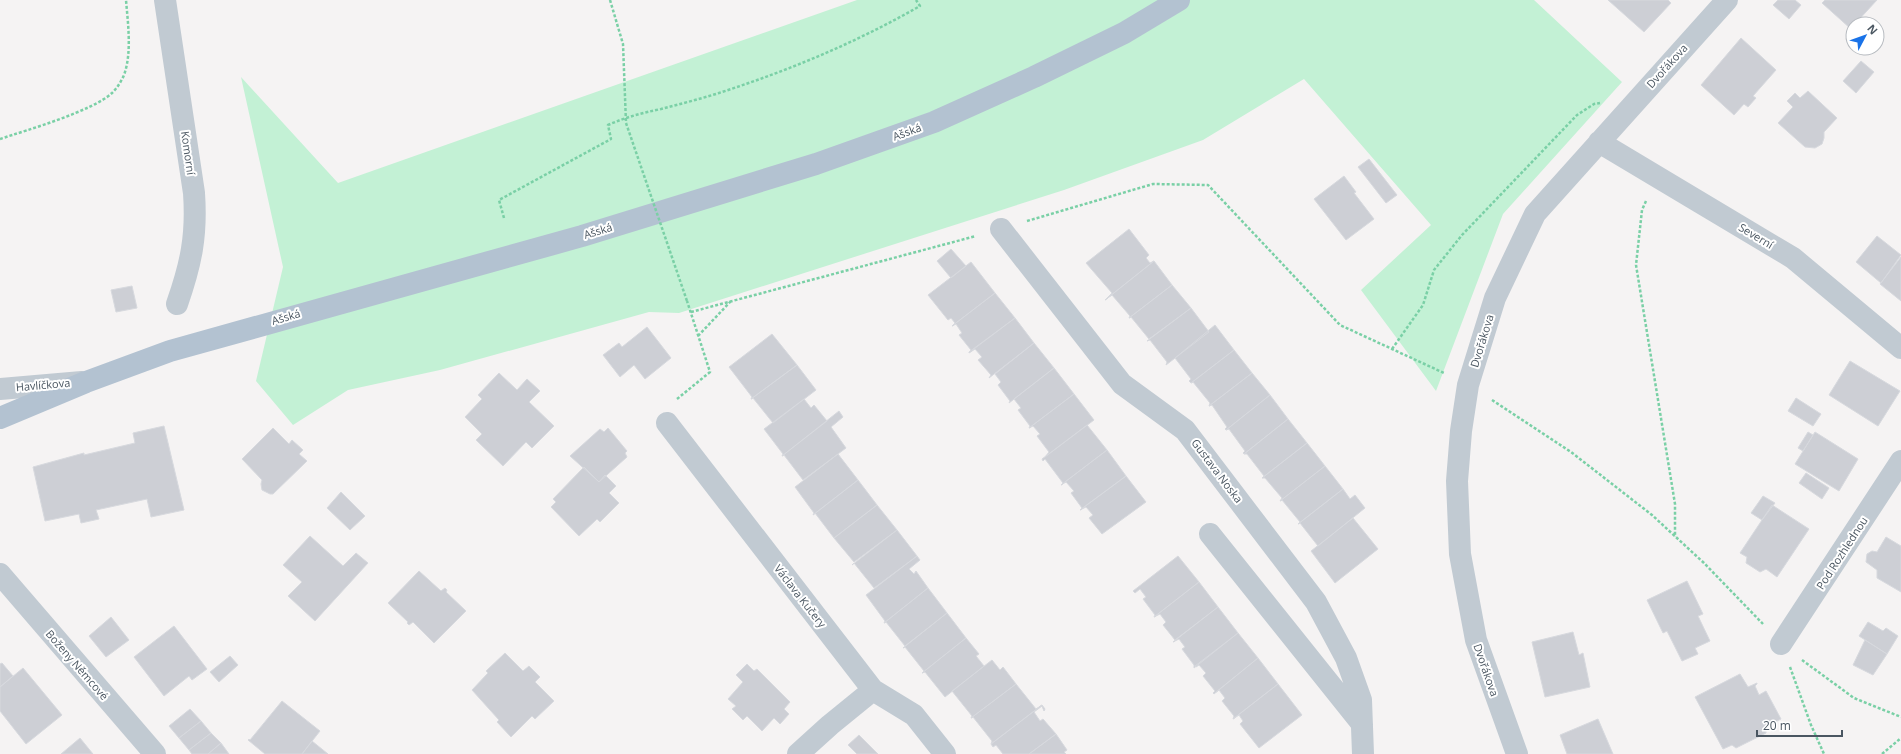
<svg xmlns="http://www.w3.org/2000/svg" width="1901" height="754" font-family="'Open Sans',sans-serif">
<style>
.green{fill:#c3f1d5}
.building{fill:#cdcfd5;stroke:#d7d9de}
.lines{fill:none;stroke-linecap:round;stroke-linejoin:round}
.path{stroke:#7ad0a6;stroke-width:2.5;stroke-dasharray:3 2;stroke-linecap:butt}
.minor{stroke:#c1cad2;stroke-width:22}
.major{stroke:#b3c2d1;stroke-width:22}
.path-bridge{stroke:#7ad0a6;stroke-width:2.5;stroke-dasharray:3 2;stroke-linecap:butt}
.labels{text-anchor:middle;stroke-width:4;stroke-linejoin:round;paint-order:stroke}
.street-label{font-size:11px;fill:#4a5661;stroke:#fff}
</style>
<rect width="100%" height="100%" fill="#f5f3f3"/>
<path class="green" d="M857 0H1534L1622 82 1503 214 1436 391 1361 290 1431 225 1304 79 1203 140 1064 190 679 313 649 312 440 370 348 390 293 425 256 381 283 267 241 77 338 183Z"/>
<path class="building" d="M1608 0H1668L1671 3 1644 32Z
M1778 0H1795L1801 5 1789 19 1773 5Z
M1825 0H1877L1855 24H1853L1851 29 1822 3Z
M1741 38 1776 70 1753 96 1756 98 1748 107 1744 104 1734 115 1701 85Z
M1861 61 1874 72 1856 93 1843 81Z
M1808 91 1837 118 1824 132V138L1822 144 1815 148 1805 147 1778 123 1793 107 1787 101 1795 93 1800 98Z
M1369 159 1397 195 1386 203 1358 167Z
M1344 176 1356 192 1354 193 1374 219 1346 240 1314 199Z
M1129 229 1149 255 1146 258 1150 263 1154 261 1105 300 1112 293 1086 263Z
M1877 236 1901 255 1881 283 1856 262Z
M951 249 966 266 951 278 937 261Z
M1901 257V301L1880 284Z
M1154 261 1172 285 1129 318 1130 316 1112 295 1105 300Z
M971 262 995 293 952 326 955 323 951 318 948 320 928 295Z
M1172 285 1191 308 1149 339 1131 317 1129 318Z
M132 286 137 308 116 312 111 290Z
M995 293 1015 318 970 352 971 350 959 335 962 333 956 324 952 326Z
M1191 308 1209 332 1166 365 1167 362 1150 340 1147 341Z
M1015 318 1034 343 989 378 991 375 978 360 982 357 975 349 969 353V352Z
M1215 325 1234 350 1191 383 1189 381 1191 379 1175 358Z
M647 327 671 358 645 379 634 365 620 377 603 355 619 343 622 347Z
M772 334 797 365 751 399 752 397 729 367Z
M1034 343 1054 368 1009 403 1010 401 998 385 1001 382 995 374Z
M1234 350 1252 373 1209 406 1210 403 1193 382 1191 383Z
M1850 361 1900 391 1878 426 1829 395Z
M797 365 816 390 773 423 753 398 751 399Z
M1054 368 1074 394 1029 428 1030 426 1018 410 1021 408 1014 399Z
M499 373 517 390 527 379 540 391 529 402 554 426 532 448 526 442 503 466 476 440 482 434 465 417 482 399 478 395Z
M1252 373 1270 395 1226 430 1225 429 1227 427 1212 405 1209 406Z
M1074 394 1094 420 1045 457 1049 452 1037 436 1040 434 1033 426 1029 428Z
M1270 395 1288 419 1244 454 1243 453 1245 451 1229 429 1226 430Z
M1796 398 1821 414 1813 426 1788 411Z
M804 399 811 408 814 405 827 421 782 456 783 454 764 429Z
M839 411 843 417 831 427 846 448 803 480 784 455 782 456Z
M1288 419 1307 443 1262 478 1264 476 1247 454H1244Z
M1087 425 1107 450 1061 485 1063 483 1045 459 1043 461 1042 459Z
M164 426 184 510 151 517 147 499 96 510 99 519 81 523 79 514 45 521 33 467 84 453V455L135 443 133 433Z
M273 428 289 444 292 440 303 450 299 454 307 461 273 494H270L262 490 261 484 262 480 242 459Z
M608 428 627 451 625 453 627 457 599 482 570 456 600 429 604 432Z
M1808 432 1813 435 1803 451 1798 448Z
M1815 432 1858 459 1839 491 1795 464Z
M1307 443 1325 466 1280 501 1282 498 1265 478H1262Z
M1107 450 1126 476 1080 510 1082 508 1071 493 1074 491 1066 482 1061 485Z
M838 454 858 480 813 515 814 513 795 487Z
M1325 466 1343 489 1298 524 1300 522 1282 500 1280 501Z
M584 467 599 482 605 475 616 486 609 493 619 503 600 522 597 519 579 536 551 507 556 502 553 499Z
M1806 473 1829 488 1822 499 1799 483Z
M1126 476 1146 502 1102 534 1089 518 1093 515 1086 507 1080 510Z
M858 480 877 505 834 538 815 513 813 515Z
M1343 489 1350 499 1355 495 1365 508 1318 546 1300 523 1298 524Z
M341 492 365 516 350 530 327 508Z
M1763 496 1775 503 1762 520 1751 513Z
M877 505 897 530 854 562 834 538Z
M1772 505 1809 529 1777 577 1766 569 1760 572 1746 563 1747 557 1740 553Z
M1353 518 1378 549 1335 583 1311 551Z
M897 530 917 556 874 588 854 563 852 565Z
M310 536 343 566 356 553 368 563 315 621 288 596 302 582 283 565Z
M1886 537 1901 546V592L1877 578V570L1866 562 1867 554 1872 551 1877 552Z
M917 556 920 560 909 569 914 574 916 571 928 588 884 623 885 621 866 595Z
M1178 556 1199 582 1154 617 1155 615 1143 599 1146 597 1140 589 1135 593 1133 591Z
M419 571 441 591 445 588 447 590 446 592 466 611 434 643 413 622 409 625 407 623 408 622 388 603Z
M1687 581 1703 614 1698 616 1710 641 1695 648 1698 654 1682 661 1667 631 1663 633 1647 600Z
M1199 582 1218 607 1175 640 1163 625 1166 622 1160 614 1154 617Z
M928 588 947 613 905 646 886 622 884 623Z
M1218 607 1238 633 1194 668V665L1182 649 1185 647 1179 639 1173 642Z
M947 613 966 638 922 673 924 671 905 647 903 648Z
M111 617 129 640 106 657 89 636Z
M1868 622 1883 631 1886 628 1898 636 1887 654 1859 636Z
M174 626 207 669 192 680 189 676 164 696 134 657Z
M1573 632 1579 655 1583 653 1590 687 1545 697 1532 642Z
M1238 633 1258 658 1214 694 1213 693 1215 691 1203 676 1206 673 1199 665 1196 667 1195 666Z
M966 638 979 654 976 656 984 666 945 697 925 672 922 673Z
M1865 640 1887 654 1873 675 1853 665Z
M505 653 523 671 529 666 540 677 535 682 554 701 535 719 532 716 511 737 497 722 499 720 472 690 488 673 486 671Z
M230 656 238 665 219 682 210 672Z
M1258 658 1278 684 1233 719 1234 716 1222 701 1225 698 1219 690 1216 692Z
M992 660 1000 670 1003 667 1016 684 971 718 972 716 952 691Z
M2 663 13 676 0 687V664Z
M747 664 754 671 757 669 790 702 784 709 789 714 780 724 774 718 762 731 747 716 743 720 732 709 736 706 728 699 743 682 736 675Z
M23 668 62 715 26 744 0 711V687Z
M1740 674 1748 687 1757 683V684L1755 686 1759 695 1766 691 1781 719 1766 727V733L1736 748 1732 745 1723 749 1695 697Z
M1016 684 1036 709 1042 705 991 744 992 741 973 717 971 718Z
M1278 684 1302 715 1259 748 1240 724 1243 721 1239 715 1233 719Z
M282 701 320 731 302 754H265L248 740 249 739 250 740Z
M1042 705 1045 709 1044 711 1042 706 1034 712 1040 721 1043 719 1056 734 1029 754H1003L996 745 993 747 991 744Z
M190 709 201 721 179 738 169 726Z
M1598 719 1613 754H1567L1560 735Z
M201 721 211 733 189 750 179 738Z
M211 733 221 743 208 754H192L189 750Z
M1056 734 1067 750 1064 752 1066 754H1029Z
M859 735 878 754H857L848 745Z
M80 738 93 754H61Z
M312 741 328 754H302Z
M221 743 229 754H208Z"/>
<g class="lines">
<path class="path" d="M610 0 623 44 626 123
M0 139C27 130 93 111 112 93 117 88 121 82 124 75 132 53 128 24 126 0
M1646 201 1642 210 1636 265 1675 504V537
M504 218 499 200 611 139 608 125C626 117 642 113 661 109 680 104 700 99 719 93 790 70 855 43 920 6L916 0
M1027 221 1153 184 1208 185 1340 325 1444 373
M691 312 976 236
M698 336 731 301
M1392 349 1423 305 1434 270 1462 235 1577 115 1594 104 1600 103
M677 399 710 372 687 301
M1492 400 1571 452 1652 515 1704 563 1763 624
M1802 660 1854 698 1901 717
M1790 667 1811 725 1824 754
M1882 754 1901 738"/>
<path class="minor" d="M165 0 194 193C197 236 191 264 177 304
M1599 142 1793 258 1901 348
M1001 229 1122 384 1185 430 1316 602 1346 658 1361 700 1363 754
M0 389 82 382
M667 423 873 690 914 715 945 754
M1210 534 1362 724
M0 574 155 754
M1781 644 1901 461
M798 754 830 725 873 690
M1517 754 1476 640 1460 554 1457 481 1461 431 1468 385 1495 298 1535 214 1727 0"/>
<path class="major" d="M0 418 86 382 170 351 582 236 816 164 934 122 1034 77 1124 33 1179 0"/>
<path class="path-bridge" d="M626 123 687 301"/>
</g>
<g class="labels">
<g class="street-label">
<text transform="translate(1667 66) rotate(-48)" y="4">Dvořákova</text>
<text transform="translate(907 132) rotate(-20)" y="4">Ašská</text>
<text transform="translate(188 153) rotate(82)" y="4">Komorní</text>
<text transform="translate(598 231) rotate(-17)" y="4">Ašská</text>
<text transform="translate(1756 236) rotate(31)" y="4">Severní</text>
<text transform="translate(286 317) rotate(-16)" y="4">Ašská</text>
<text transform="translate(1482 341) rotate(-73)" y="4">Dvořákova</text>
<text transform="translate(43 385) rotate(-5)" y="4">Havlíčkova</text>
<text transform="translate(1217 471) rotate(53)" y="4">Gustava Noska</text>
<text transform="translate(1842 553) rotate(-57)" y="4">Pod Rozhlednou</text>
<text transform="translate(800 596) rotate(52)" y="4">Václava Kučery</text>
<text transform="translate(77 665) rotate(49)" y="4">Boženy Němcové</text>
<text transform="translate(1486 670) rotate(71)" y="4">Dvořákova</text>
</g>
</g>
<g transform="translate(1865 36) rotate(49)"><circle r="19" fill="#ffffff" stroke="#b7bbc0"/>
<path d="M0-3L7 15L0 10L-7 15Z" fill="#1a73e8"/>
<text y="-6" font-size="11" font-weight="bold" text-anchor="middle" fill="#4a5661">N</text>
</g>
<path d="M1757 730v6h85v-6" fill="none" stroke="#4a5661" stroke-width="2"/>
<text x="1763" y="730" font-size="12" fill="#4a5661" stroke="#ffffff" stroke-width="3" paint-order="stroke">20 m</text>
</svg>
